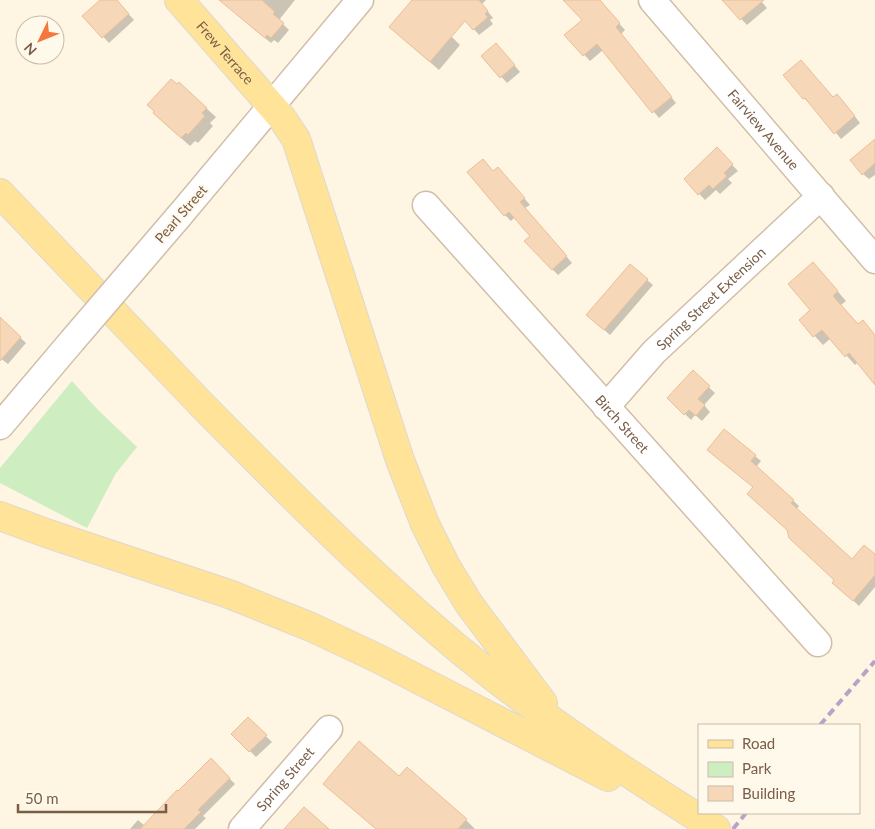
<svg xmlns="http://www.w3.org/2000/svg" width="875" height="829" font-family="Lato,sans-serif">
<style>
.green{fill:#ceedc0}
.shadow{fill:#0003}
.building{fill:#f6d7b8;stroke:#eabf97}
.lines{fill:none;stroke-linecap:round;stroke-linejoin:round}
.minor-casing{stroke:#d1bea9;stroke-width:29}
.major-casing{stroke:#dfd8d3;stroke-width:30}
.minor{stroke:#fff;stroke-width:26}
.major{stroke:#ffe399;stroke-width:28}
.rail{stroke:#baa1c9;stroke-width:4;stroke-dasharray:8 5;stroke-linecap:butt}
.minor-bridge-casing{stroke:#d1bea9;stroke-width:29;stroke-linecap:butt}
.minor-bridge{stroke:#fff;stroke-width:26}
.labels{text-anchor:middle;stroke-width:4;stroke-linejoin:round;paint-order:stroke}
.street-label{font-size:14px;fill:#795d47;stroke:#fff9eb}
</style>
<rect width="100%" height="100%" fill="#fef6e3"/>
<path class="green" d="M72 381 97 409 137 447 116 473 87 528 0 483V468Z"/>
<path class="shadow" d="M102 0H116L134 20 109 43 84 16Z
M237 0H295L279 20 289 30 278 43 274 40 271 43 236 14Z
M449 0H486L482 4 493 18 490 20 493 24 479 35Z
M565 0H592L609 12 625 30 621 34 676 103 659 118 603 50 590 61 566 35 583 20Z
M729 0H760L767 8 747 25 726 3Z
M400 36H451L460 45 439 70Z
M505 54 520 72 507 83 487 61Z
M785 76 843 101 860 123 841 139 811 103 810 104 804 98Z
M179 84 216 117 210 123 213 126 198 143 195 141 190 146 163 122Z
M875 141V175L869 179 863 174Z
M717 149 738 171 728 179 732 183 720 194 716 190 705 200 685 179Z
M494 173 504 175 530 205 525 208 572 263 558 275 525 241 531 236 515 217 511 221 505 215Z
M822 273 846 301 841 305 858 325 863 322 875 335V383L858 362 855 365 831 338 823 345 800 320 812 310Z
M647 280 653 285 610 335 594 321Z
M0 319 26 343 8 364 0 358Z
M693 372 715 393 704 405 710 412 702 421 695 415 691 420 669 398Z
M715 456H755L761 461 756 467 799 506 796 510 852 561 875 556V587L859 606 840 588 836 580 789 530 754 487Z
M248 719 272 742 256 757 233 734Z
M211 760 235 784 203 816 206 818 195 829H130L138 820 145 826Z
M407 769 466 820 475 829H376L337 795 400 777Z"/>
<path class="building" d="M100 0H117L129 14 102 38 82 16Z
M219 0H262L275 12 273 14 284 23 271 38 267 35 265 38Z
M412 0H479L488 11 485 14 488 17 473 30 465 21 430 62 389 27Z
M563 0H600L620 23 616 27 672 97 652 113 597 44 583 56 564 35 582 20Z
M722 0H764L740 20Z
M496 43 515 65 500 78 481 56Z
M801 60 833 97 837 94 855 116 834 134 805 98 803 99 783 75Z
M171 79 177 84 179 82 207 108 202 113 205 116 188 135 186 133 181 138 153 113 154 111 147 105Z
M875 139V163L862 175 850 160Z
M717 147 733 164 724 173 727 176 713 189 709 185 698 195 684 179Z
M483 159 493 171 498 167 525 198 520 202 567 256 552 270 524 241 530 236 509 212 504 216 467 172Z
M813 262 838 291 833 296 858 324 863 320 875 335V385L849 353 845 357 822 330 813 337 799 320 810 310 788 284Z
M630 264 648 279 604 330 586 315Z
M0 317 21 337 0 361Z
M693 370 710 386 698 399 705 405 696 416 689 410 684 415 667 398Z
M724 429 756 455 751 461 794 500 791 503 852 559 864 545 875 554V575L853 601 832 583 834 580 789 538 787 530 747 494 753 487 707 450Z
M248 717 267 735 249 752 231 734Z
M359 741 399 776 407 767 467 819 458 829H376L323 784Z
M211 758 230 778 198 810 201 812 184 829H140L177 790 178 791Z
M304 807 329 829H284Z"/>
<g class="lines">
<defs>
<g id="minor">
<path id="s1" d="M652 0 875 260"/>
<path id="s2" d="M426 205 818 643"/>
<path d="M180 215 360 0"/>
<path id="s3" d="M606 407 654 352 821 196"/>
<path d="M0 426 72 341"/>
<path id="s4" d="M242 829 329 729"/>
</g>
<g id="major">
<path id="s5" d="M179 0 282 118 296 139 400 460 425 524 446 566 469 604 543 703"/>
<path d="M0 193C67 263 133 333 200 403 283 487 365 570 455 646 537 714 626 773 716 829"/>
<path d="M0 516 46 533 229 594 311 627 377 658 608 777"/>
</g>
</defs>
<use href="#minor" class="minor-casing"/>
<use href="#major" class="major-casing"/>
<use href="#minor" class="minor"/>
<use href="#major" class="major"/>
<path class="rail" d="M820 725 875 661
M733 829 746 813"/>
<defs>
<path id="minor-bridge" d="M72 341 180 215"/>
</defs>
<use href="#minor-bridge" class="minor-bridge-casing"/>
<use href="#minor-bridge" class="minor-bridge"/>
</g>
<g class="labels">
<g class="street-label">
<text dy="5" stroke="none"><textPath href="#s5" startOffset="70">Frew Terrace</textPath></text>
<text dy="5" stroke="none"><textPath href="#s1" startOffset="171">Fairview Avenue</textPath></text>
<text transform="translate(181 214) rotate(-49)" y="5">Pearl Street</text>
<text dy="5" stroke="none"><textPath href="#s3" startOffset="151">Spring Street Extension</textPath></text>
<text dy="5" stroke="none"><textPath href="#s2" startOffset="294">Birch Street</textPath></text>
<text dy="5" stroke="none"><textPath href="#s4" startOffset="66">Spring Street</textPath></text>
</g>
</g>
<rect x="698" y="724" width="162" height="90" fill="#fff9eb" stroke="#c9bba9"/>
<rect x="708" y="740" width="25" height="8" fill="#ffe399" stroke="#c9bba9"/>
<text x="742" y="749" font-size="15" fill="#795d47">Road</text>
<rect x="708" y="762" width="25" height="15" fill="#ceedc0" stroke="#c9bba9"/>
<text x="742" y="774" font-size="15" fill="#795d47">Park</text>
<rect x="708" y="786" width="25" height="15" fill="#f6d7b8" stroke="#c9bba9"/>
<text x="742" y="799" font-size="15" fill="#795d47">Building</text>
<g transform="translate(40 40) rotate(227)"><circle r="24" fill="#fff9eb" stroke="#c9bba9"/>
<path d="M0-4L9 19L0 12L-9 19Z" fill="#f3773e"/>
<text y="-8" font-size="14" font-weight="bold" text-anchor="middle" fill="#795d47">N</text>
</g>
<path d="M18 804v8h148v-8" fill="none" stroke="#795d47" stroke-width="2.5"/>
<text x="25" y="804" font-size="15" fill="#795d47" stroke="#fff9eb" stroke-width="4" paint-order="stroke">50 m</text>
</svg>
